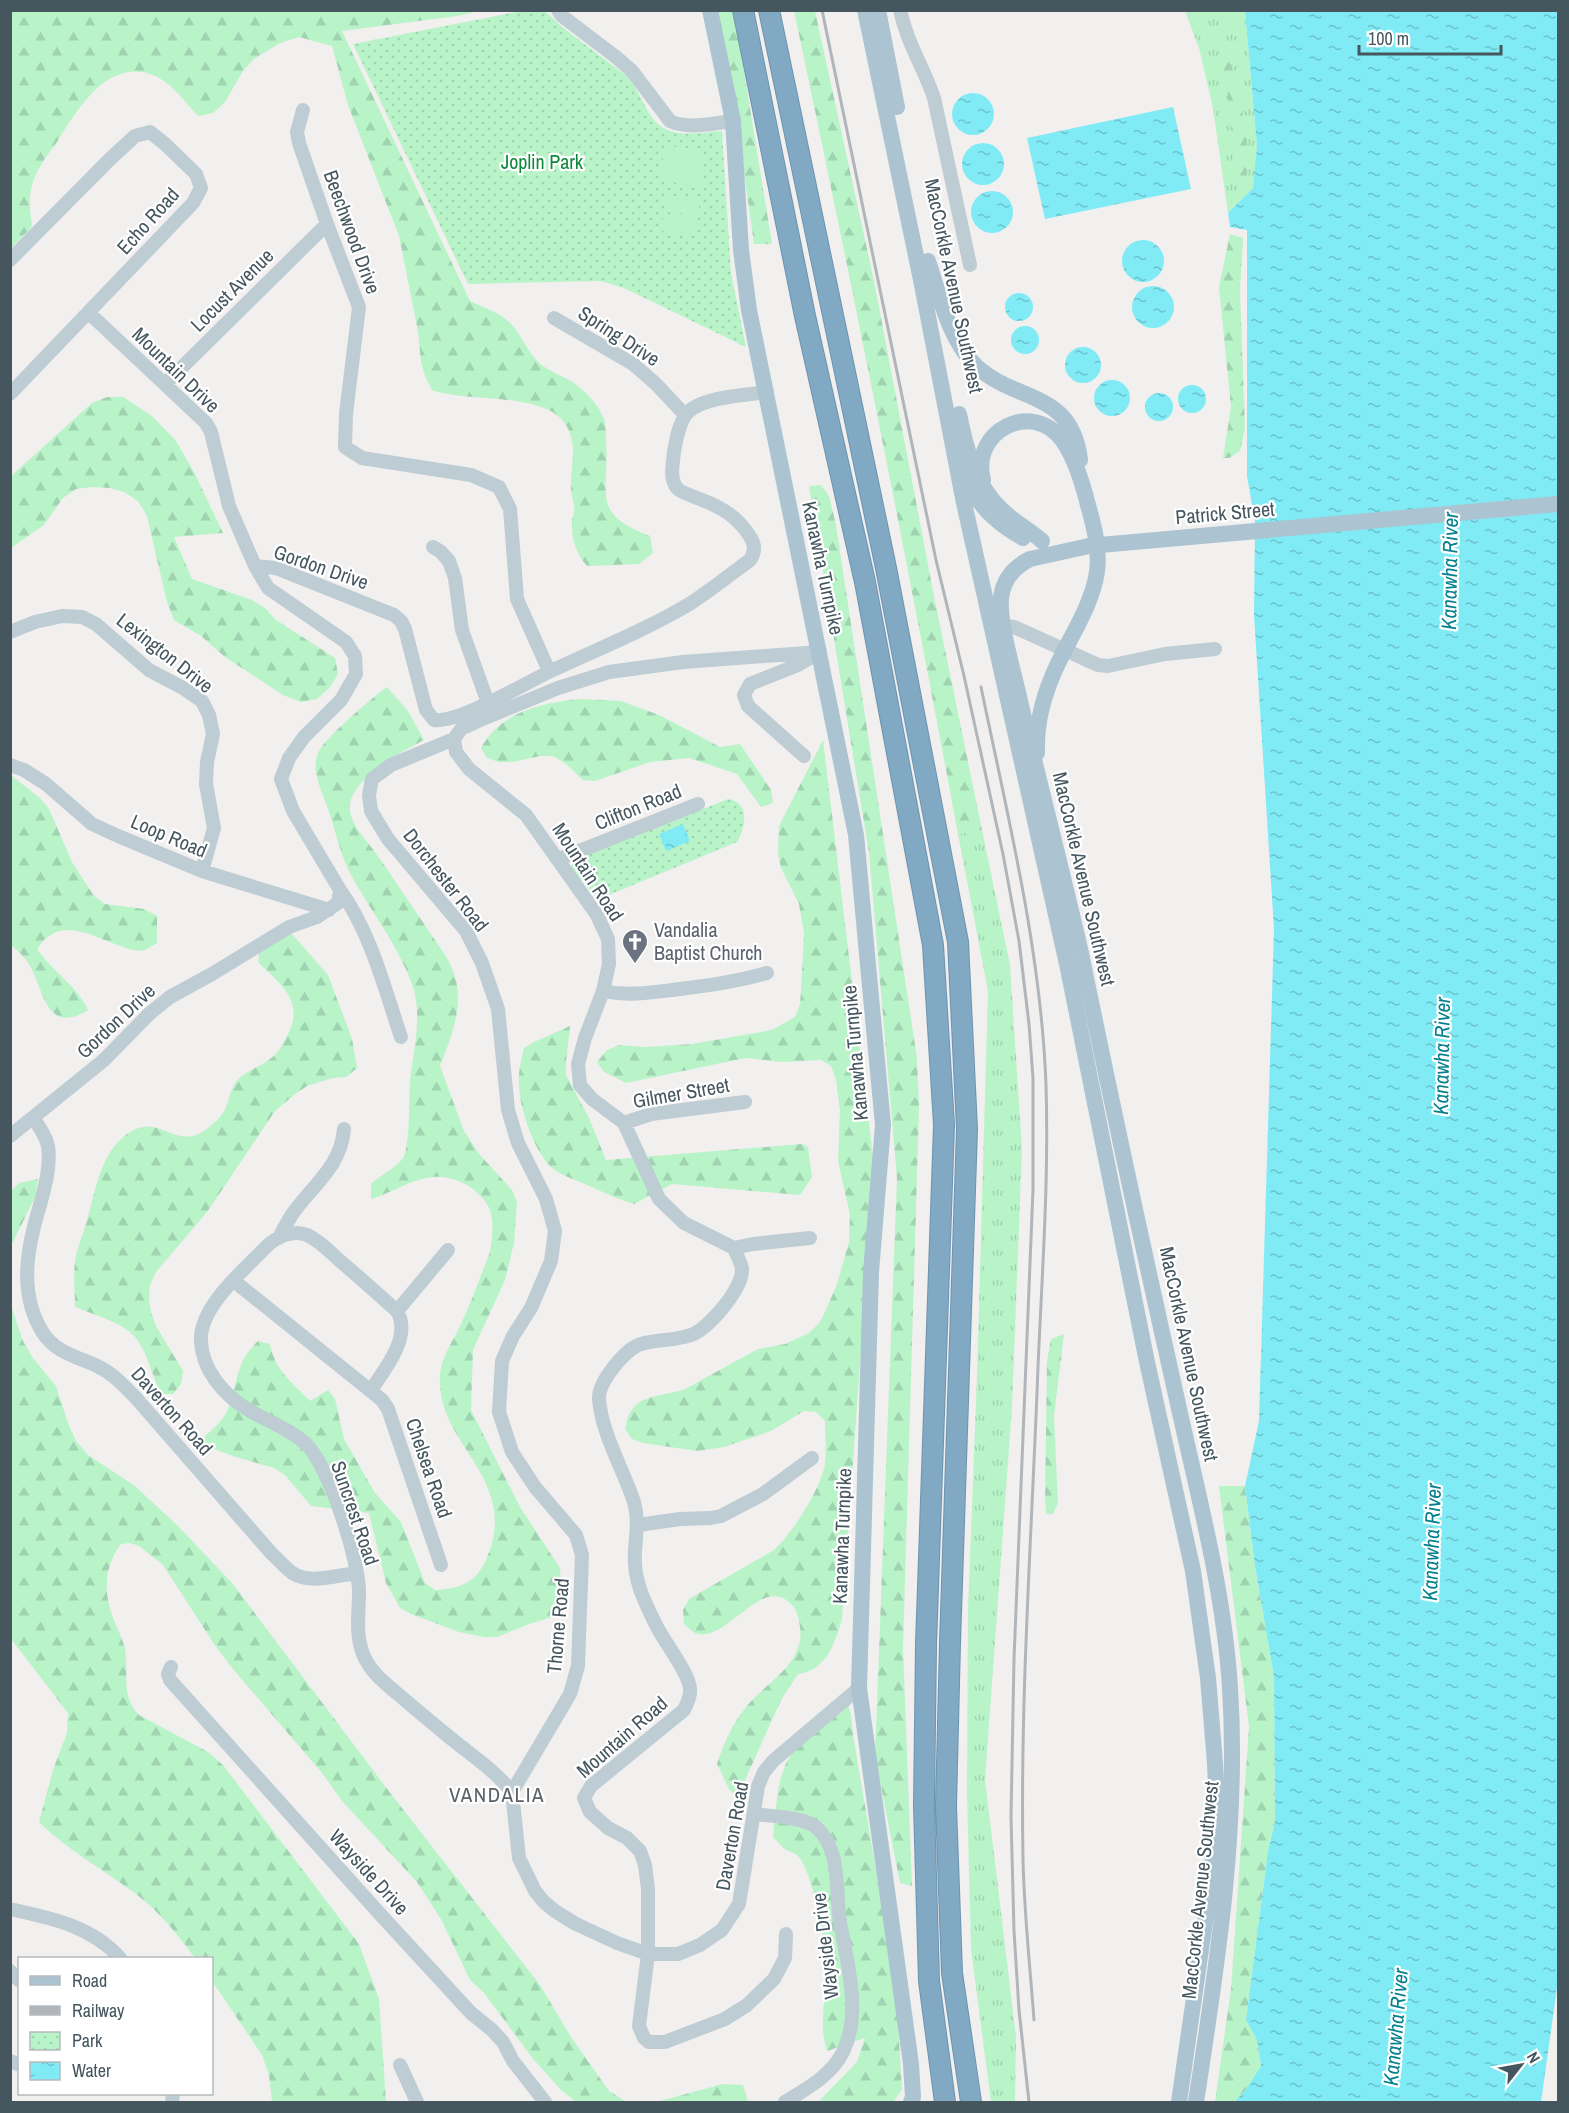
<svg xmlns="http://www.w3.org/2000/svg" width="1569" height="2113" font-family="'Archivo Narrow',sans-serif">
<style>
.grass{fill:url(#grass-tufts)}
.forest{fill:url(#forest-firs)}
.park{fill:url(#park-dots)}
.garden{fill:#b9f4c9}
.water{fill:url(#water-ripples)}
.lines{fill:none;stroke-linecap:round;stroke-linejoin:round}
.highway-casing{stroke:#6d94af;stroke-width:22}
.minor{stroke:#beccd3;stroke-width:14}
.major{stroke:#acc3d1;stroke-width:16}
.highway{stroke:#82a9c3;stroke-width:20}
.rail{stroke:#b0b5ba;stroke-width:3}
.major-bridge{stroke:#acc3d1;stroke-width:16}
.labels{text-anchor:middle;stroke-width:4.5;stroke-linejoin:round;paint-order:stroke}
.park-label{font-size:20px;fill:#0d893c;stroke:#fff}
.street-label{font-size:20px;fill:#45565f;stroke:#fff}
.worship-label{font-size:20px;fill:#5b616d;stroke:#fff;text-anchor:start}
.water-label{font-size:21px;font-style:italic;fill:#04818e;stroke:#fff}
.neighbourhood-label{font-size:21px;letter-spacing:1.5px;fill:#5b6165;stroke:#fff}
</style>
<defs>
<pattern id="grass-tufts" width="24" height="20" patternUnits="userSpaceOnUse" patternTransform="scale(1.5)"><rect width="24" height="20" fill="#b9f4c9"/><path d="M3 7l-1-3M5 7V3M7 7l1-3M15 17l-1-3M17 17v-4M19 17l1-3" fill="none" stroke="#a0d3af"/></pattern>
<pattern id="forest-firs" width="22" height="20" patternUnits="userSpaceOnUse" patternTransform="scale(1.5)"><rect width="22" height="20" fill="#b9f4c9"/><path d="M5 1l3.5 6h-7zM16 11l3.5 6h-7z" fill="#a0d3af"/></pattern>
<pattern id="park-dots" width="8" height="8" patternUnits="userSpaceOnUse" patternTransform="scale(1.5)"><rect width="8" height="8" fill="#b9f4c9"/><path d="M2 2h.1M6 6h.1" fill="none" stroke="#a0d3af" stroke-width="1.8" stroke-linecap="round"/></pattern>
<pattern id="water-ripples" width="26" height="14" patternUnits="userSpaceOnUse" patternTransform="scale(1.5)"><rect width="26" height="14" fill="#81ebf5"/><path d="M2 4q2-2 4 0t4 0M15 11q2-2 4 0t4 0" fill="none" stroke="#6bc1ca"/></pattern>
</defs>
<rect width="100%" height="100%" fill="#f2efef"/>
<path class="grass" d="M1185 11H1245L1257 146 1254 188 1228 213 1213 108 1199 48Z
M982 830 1010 965 1022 1149 1012 1407 985 1780 1016 2036 1015 2102H991L971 1949 967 1792 968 1609 977 1375 988 991 958 834Z"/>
<path class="forest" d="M11 10 480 11 457 16 342 31 470 301C484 308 502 313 513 326 524 339 529 356 543 366 552 372 562 376 571 381 585 390 598 404 604 419 606 425 606 434 606 441 610 494 589 513 650 536L653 553 639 564 587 566C575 552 571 538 572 520 573 515 575 510 574 506 573 498 570 492 571 483 571 462 578 445 566 425 546 391 466 403 432 390L425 376 421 362 418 331 399 236 348 105 332 46 299 37 280 43 254 59 243 71 225 102 213 113 198 116C185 102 170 80 150 74 105 60 77 111 57 142 46 157 34 172 31 190 28 202 31 216 32 227L11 248Z
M715 11H733L735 16 772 244H754L729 66Z
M794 11H815L874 281 934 596 982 830 958 834C907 559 852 284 794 11Z
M1217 39 1224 41C1233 69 1259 160 1243 184L1237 185 1236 179 1228 97Z
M1230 234 1243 238 1240 290 1245 428 1240 451 1229 458H1223L1231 407 1219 287Z
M107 397H123L152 416 176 441 194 472 223 533 174 537 192 579 252 600 265 608 276 620 335 658 338 674 330 687 317 699 301 702 283 695 225 657 201 636 174 620 167 602 147 516 138 501 124 492 110 488 92 487 76 489 63 498 44 525 11 548V476L92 403Z
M821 485 829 496 836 525 917 1058 919 1107 903 1648 912 1886 900 1883 875 1756 897 1178 869 853 809 486Z
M387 687 408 711 424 740C401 752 354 777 350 804 348 823 365 838 375 852 392 876 409 902 426 927 435 941 449 957 454 974 465 1004 451 1038 440 1066L464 1131 480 1155 512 1190 517 1202 514 1243 505 1280 473 1350 471 1410 520 1507 560 1568 562 1606 556 1616 532 1623 497 1637H484L459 1632 411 1614 400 1608 386 1583 369 1513 311 1506 285 1475 274 1468 236 1457 211 1448 200 1441C209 1432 223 1422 228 1409 239 1381 234 1364 258 1341L270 1344C275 1371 292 1382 310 1401L328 1390 335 1399 344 1439 375 1493 401 1522 425 1583 435 1590C459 1589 476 1583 486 1560 521 1480 441 1448 440 1383 439 1360 450 1347 459 1328 471 1304 480 1277 490 1252 492 1239 494 1223 490 1210 481 1189 455 1175 433 1177 411 1179 392 1193 371 1199V1184C379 1176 397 1167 403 1158 410 1147 409 1098 410 1081 413 1051 422 1021 414 991 404 954 370 910 351 875 340 854 335 828 327 806 321 789 311 770 318 753 324 738 373 697 387 687Z
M580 699 621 701 659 715 720 747 740 744 771 790 773 803 761 807 737 774 689 758 650 762 595 781 583 780 565 763 553 756H540L513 762H499L487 758 481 748C502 711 541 703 580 699Z
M823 740 874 1165 842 1619C835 1643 826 1671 798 1674L781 1700 737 1798 729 1789 717 1764C724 1743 732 1724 746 1707 766 1682 805 1664 800 1627 799 1621 798 1614 795 1609 765 1566 727 1646 695 1633 691 1631 687 1626 684 1624L683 1610 689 1599 774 1550C793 1532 817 1494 824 1469 827 1455 825 1436 825 1421L816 1412 804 1411 771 1431 724 1447 697 1451 643 1443 632 1439 625 1429C631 1392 656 1399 685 1389L758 1349 785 1344 809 1333 819 1323 826 1310 837 1284 849 1242 850 1215 838 1161 840 1111 836 1080 831 1066 821 1060 783 1062 745 1058 626 1083 604 1072 597 1062 607 1050 619 1045 645 1047 692 1044 772 1030 795 1017 800 1004 801 991 804 933 799 904 781 868 778 854 779 826Z
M11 775 41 799 49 809 72 862 94 896 105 904 144 909 157 916V943C153 945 148 949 145 950 137 952 128 949 121 946 90 936 60 914 37 949 52 971 79 988 88 1010 47 1035 45 994 30 966 25 957 18 951 11 945Z
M279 933 292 934 328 975 352 1039 357 1068 346 1077 333 1078 307 1086 295 1094 275 1111 207 1212 156 1272 150 1285 149 1299 151 1312 156 1326 183 1371 181 1384 173 1394H161C152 1376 148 1353 135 1337 124 1323 92 1314 75 1307 75 1292 73 1276 75 1262 76 1250 82 1238 85 1227 94 1199 98 1160 121 1139 153 1110 166 1141 193 1136 203 1134 219 1120 224 1111 230 1101 229 1091 236 1082 244 1071 260 1067 270 1059 279 1053 283 1043 288 1034 305 1001 280 984 258 962L260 950Z
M570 1026 566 1062V1075L589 1118 606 1160 802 1144 808 1147 812 1177 800 1195 672 1184 634 1204C617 1199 603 1192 587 1185 575 1179 560 1176 550 1166 534 1150 519 1107 519 1085 518 1072 521 1061 524 1048L534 1042Z
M38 1179 35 1197 11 1246V1191L19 1183Z
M10 1297 11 1306 23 1341 33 1358 56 1386 68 1423 76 1441 88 1455 135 1486 178 1526 232 1583 391 1794 540 1985 571 2037 609 2091 627 2102H576L561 2090 534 2060 484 1993 470 1980 442 1921 417 1882 342 1801 322 1773 233 1669 214 1644 163 1565 139 1546 130 1543 121 1544C102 1570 104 1595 115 1623 119 1632 123 1640 125 1649 129 1674 120 1695 139 1715L208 1752 223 1765 359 1944 379 1999 386 2102H272L269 2075 262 2055 212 1981V1958H195C178 1935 159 1911 136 1894 104 1870 67 1850 39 1822L53 1770 67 1733 68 1713 11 1639Z
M1064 1334 1054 1416 1058 1503 1053 1514H1046L1045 1498 1047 1361 1051 1339Z
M1219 1486H1245L1255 1566 1274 1677 1275 1822 1268 1851 1246 2020 1257 2040 1261 2066 1244 2092 1234 2102H1215L1231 1989 1249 1727Z
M848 1705 851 1714 853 1735 896 1988 902 2090 893 2102H818L857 2062 865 2038 827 2051C819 2027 825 2002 826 1977 827 1948 816 1886 801 1860 797 1853 793 1853 786 1850 781 1846 777 1841 773 1837 776 1812 776 1780 789 1758 802 1736 828 1721 848 1705Z
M723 2084 743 2085 748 2102H656Z"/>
<path class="park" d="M521 11H545L562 27 628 77C639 90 644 108 655 121 671 140 701 132 722 131L731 273 746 347 624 288 601 281 468 284 353 44Z
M728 799C750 802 746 827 737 842L599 899 571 869 572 863 574 860Z"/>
<path class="garden" d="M664 146 699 149 704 163 702 186 661 181Z
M665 195 700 198 698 215 664 212Z
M663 215 698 218 697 234 662 231Z"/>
<path class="water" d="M1245 11H1558V1981L1541 2102H1234L1244 2092 1261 2066 1257 2040 1246 2020 1268 1851 1275 1822 1274 1677 1255 1566 1245 1486 1259 1421 1274 929 1254 615 1255 522 1247 476V230L1230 227 1228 213 1253 188 1257 146Z
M952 114a21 21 0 1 1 42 0a21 21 0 1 1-42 0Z
M1173 107 1191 189 1045 219 1027 138Z
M962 164a21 21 0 1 1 42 0a21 21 0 1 1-42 0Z
M971 212a21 21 0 1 1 42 0a21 21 0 1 1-42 0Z
M1122 261a21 21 0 1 1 42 0a21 21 0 1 1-42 0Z
M1132 307a21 21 0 1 1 42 0a21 21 0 1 1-42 0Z
M1005 307a14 14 0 1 1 28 0a14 14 0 1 1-28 0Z
M1011 340a14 14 0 1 1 28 0a14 14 0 1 1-28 0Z
M1065 365a18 18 0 1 1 36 0a18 18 0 1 1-36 0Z
M1094 398a18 18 0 1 1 36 0a18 18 0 1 1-36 0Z
M1178 399a14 14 0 1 1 28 0a14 14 0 1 1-28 0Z
M1145 407a14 14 0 1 1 28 0a14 14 0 1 1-28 0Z
M683 824 690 841 666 851 659 834Z"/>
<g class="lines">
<defs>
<path id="highway" d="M743 10 805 316 865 582 933 945 944 1125 926 1645 924 1806 929 1981 945 2102
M769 10 886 568 958 942 967 1129 950 1643 946 1806 952 1973 971 2102"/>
</defs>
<use href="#highway" class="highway-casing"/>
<path class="minor" d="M558 10 562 16 616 57 632 71 670 121C689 130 713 123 733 121
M900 10C907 43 924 68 934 98L970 265
M303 110 297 132 299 143 327 224 359 307 346 414 345 447 362 458 471 475 499 487 510 509 517 599 549 671
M10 260 110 159 135 136 150 132 165 144 196 174 201 188 193 203 10 394
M554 318 633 364 656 384 685 415
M165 384 327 224
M433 547 441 552 449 561 455 578 462 630 488 703
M255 566 276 568 394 615 401 621 405 629 426 710 434 720C460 723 525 683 551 671 598 649 646 630 691 603 711 590 731 574 750 560 756 551 755 543 749 535 736 515 719 506 697 498 691 495 681 493 677 488 669 478 673 464 674 452 676 440 679 423 687 413 702 397 745 395 767 392
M993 624 1014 627 1098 665 1108 666 1165 654 1215 649
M10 632 35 622 62 616 82 617 96 624 149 670 183 688 202 701 209 715 213 734 207 762 206 784 214 828 202 871
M454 739 391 765 372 779 369 795 371 811 388 839 466 931 482 963 498 1009 508 1110 518 1143 546 1199 555 1231 551 1261 531 1308 513 1336 502 1361 499 1412 512 1452 535 1487 576 1535 582 1555 578 1666 570 1694 512 1792
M804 756 748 706 744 695 750 684 798 665 815 655
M10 765 24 770 46 784 92 824 118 836 202 871 329 910
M559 859 698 804
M340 890C371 933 384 987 401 1037
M603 991C627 996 649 993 672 990 705 986 736 982 767 973
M33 1118C39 1126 46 1136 48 1146 51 1165 45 1187 40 1205 27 1248 18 1293 43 1333 56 1353 78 1357 97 1366 113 1373 124 1386 136 1398L272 1554C279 1560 286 1569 294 1574 311 1584 339 1575 357 1573
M624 1123 651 1114 745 1102
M10 1136 104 1060 149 1014 170 997 212 974 289 927 317 917 338 903 340 890 293 811 281 779 289 758 304 737 341 700 356 674 355 656 346 642 268 588 255 566 229 506 211 432 206 423 89 313
M279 1238C283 1229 288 1221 293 1213 314 1184 341 1166 344 1129
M734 1248 753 1244 810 1238
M234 1281 382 1400 388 1409 441 1565
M397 1311 448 1250
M371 1390C385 1369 412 1337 397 1311 378 1294 359 1277 339 1260 330 1252 319 1240 307 1235 293 1229 276 1237 266 1247 244 1270 199 1307 201 1341 202 1370 224 1395 247 1409 266 1421 289 1428 306 1444 329 1466 359 1559 359 1592 359 1613 355 1633 363 1654 370 1672 385 1683 399 1695 418 1711 438 1728 458 1744 477 1759 497 1773 512 1792
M638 1525 680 1519 711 1518 721 1516 763 1494 812 1458
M171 1667 168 1674 170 1680 379 1913 471 2013 492 2030 503 2042 513 2061 545 2102
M512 1792 519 1858 535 1891 544 1902 555 1911 574 1923 617 1943 648 1954H678L700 1945 722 1930 739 1904 758 1786 764 1772 773 1761 859 1688
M754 1814C770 1816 803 1817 816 1827 842 1850 835 1890 840 1922 847 1962 862 2013 843 2052 831 2076 806 2089 785 2102
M10 1909C51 1918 92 1926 120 1958
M786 1934 785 1958 774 1979 747 2005 725 2019 665 2042H649L644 2038 639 2026 648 1954V1889L645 1865 640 1851 627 1838 608 1828 590 1812 584 1798 591 1786 684 1710C687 1703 691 1697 690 1689 690 1674 663 1640 656 1625 644 1601 633 1579 635 1552 636 1534 639 1520 634 1502 623 1468 602 1435 599 1399 598 1382 626 1348 641 1344 657 1339 675 1341 691 1335 708 1329 743 1289 742 1269 741 1262 736 1254 734 1248L684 1223 659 1199 624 1123 592 1099 580 1085 578 1064 585 1038 603 991 609 964 608 939 597 915 526 815 469 769 456 752 454 739 461 729 485 718 558 688 609 672 683 662 820 652
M10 1971 20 1981
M10 2061 20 2065
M400 2065 417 2102
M172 2102 173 2094"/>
<path class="major" d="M710 10 733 121 741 250 749 310 856 835 868 965 883 1125 871 1272 859 1688 911 2064 913 2097 911 2102
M865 10 921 280 964 503 1067 964 1147 1362 1193 1571 1208 1678 1215 1763 1217 1810 1210 1887 1179 2102
M878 10 897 107
M928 261C940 296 949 340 976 366 1016 403 1072 390 1080 460
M959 414C966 449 975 485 1002 510 1014 522 1030 530 1042 541
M965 478C979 506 996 523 1023 538
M983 480C970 432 1032 398 1063 441 1074 457 1083 485 1088 505 1094 526 1100 550 1097 572 1091 610 1066 642 1052 677 1042 701 1036 727 1037 753
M1089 546 1030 559C1014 567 1003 580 1001 598 999 623 1012 666 1018 692 1038 779 1061 866 1081 953 1111 1100 1143 1248 1176 1395 1197 1492 1224 1589 1230 1688 1239 1827 1217 1966 1196 2102"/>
<use href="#highway" class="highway"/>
<path class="rail" d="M822 10 936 560 964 676 1003 854 1019 941 1029 1024 1033 1078V1189L1014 1659 1011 1817 1014 1931 1019 2010 1029 2102
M981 687C1008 818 1041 950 1046 1085 1049 1179 1042 1274 1038 1367 1032 1531 1020 1695 1023 1859 1024 1912 1030 1966 1034 2020"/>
<path class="major-bridge" d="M1089 546 1558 504"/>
</g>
<defs>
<symbol id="church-pin" viewBox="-11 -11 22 30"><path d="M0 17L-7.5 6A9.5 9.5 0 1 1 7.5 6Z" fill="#6b7280" stroke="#fff"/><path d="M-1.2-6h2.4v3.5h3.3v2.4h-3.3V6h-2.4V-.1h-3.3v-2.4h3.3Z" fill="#fff"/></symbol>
</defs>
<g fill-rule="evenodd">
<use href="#church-pin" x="620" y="927" width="30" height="40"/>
</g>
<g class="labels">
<g class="park-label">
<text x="542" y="169">Joplin Park</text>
</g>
<g class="street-label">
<text transform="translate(148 221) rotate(-48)" y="7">Echo Road</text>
<text transform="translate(352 232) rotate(70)" y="7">Beechwood Drive</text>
<text transform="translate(954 286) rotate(78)" y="7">MacCorkle Avenue Southwest</text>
<text transform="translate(232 290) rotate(-45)" y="7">Locust Avenue</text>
<text transform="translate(619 336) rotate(33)" y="7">Spring Drive</text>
<text transform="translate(176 370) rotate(44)" y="7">Mountain Drive</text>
<text transform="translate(1225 513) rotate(-5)" y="7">Patrick Street</text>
<text transform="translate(321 567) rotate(19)" y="7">Gordon Drive</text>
<text transform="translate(823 568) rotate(78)" y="7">Kanawha Turnpike</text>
<text transform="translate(165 653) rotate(38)" y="7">Lexington Drive</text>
<text transform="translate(638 807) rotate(-22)" y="7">Clifton Road</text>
<text transform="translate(169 836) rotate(23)" y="7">Loop Road</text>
<text transform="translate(588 872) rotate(57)" y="7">Mountain Road</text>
<text transform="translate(1084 879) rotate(77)" y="7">MacCorkle Avenue Southwest</text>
<text transform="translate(446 880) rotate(52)" y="7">Dorchester Road</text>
<text transform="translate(116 1021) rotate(-43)" y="7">Gordon Drive</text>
<text transform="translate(855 1053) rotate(-95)" y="7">Kanawha Turnpike</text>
<text transform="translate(681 1093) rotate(-10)" y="7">Gilmer Street</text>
<text transform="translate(1189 1354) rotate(78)" y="7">MacCorkle Avenue Southwest</text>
<text transform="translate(172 1411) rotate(48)" y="7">Daverton Road</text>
<text transform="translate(429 1468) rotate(71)" y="7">Chelsea Road</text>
<text transform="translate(355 1513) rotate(71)" y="7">Suncrest Road</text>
<text transform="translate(842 1536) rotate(-88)" y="7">Kanawha Turnpike</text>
<text transform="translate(558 1626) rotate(-85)" y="7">Thorne Road</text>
<text transform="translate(622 1737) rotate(-41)" y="7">Mountain Road</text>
<text transform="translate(732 1836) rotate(-80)" y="7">Daverton Road</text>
<text transform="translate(369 1872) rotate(48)" y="7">Wayside Drive</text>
<text transform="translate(1200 1890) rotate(-84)" y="7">MacCorkle Avenue Southwest</text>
<text transform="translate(825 1946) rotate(-97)" y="7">Wayside Drive</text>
</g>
<g class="worship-label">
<text x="654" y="937">Vandalia<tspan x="654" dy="23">Baptist Church</tspan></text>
</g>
<g class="water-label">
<text transform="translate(1450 571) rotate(-89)" y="7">Kanawha River</text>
<text transform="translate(1442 1056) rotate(-89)" y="7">Kanawha River</text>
<text transform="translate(1432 1542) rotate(-88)" y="7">Kanawha River</text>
<text transform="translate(1396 2027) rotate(-85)" y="7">Kanawha River</text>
</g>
<g class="neighbourhood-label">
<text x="497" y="1802">VANDALIA</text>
</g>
</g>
<rect width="1569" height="2113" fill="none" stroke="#45565f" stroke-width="24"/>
<rect x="18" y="1957" width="195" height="138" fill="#ffffff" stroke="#b5bbbf" stroke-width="1.5"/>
<rect x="30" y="1976" width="30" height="9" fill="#acc3d1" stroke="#b5bbbf" stroke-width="1.5"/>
<text x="72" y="1987" font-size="18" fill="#45565f">Road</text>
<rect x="30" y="2006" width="30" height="9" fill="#b0b5ba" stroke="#b5bbbf" stroke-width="1.5"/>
<text x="72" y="2017" font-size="18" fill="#45565f">Railway</text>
<rect x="30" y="2032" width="30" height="18" fill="url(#park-dots)" stroke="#b5bbbf" stroke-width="1.5"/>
<text x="72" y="2047" font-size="18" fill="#45565f">Park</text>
<rect x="30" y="2062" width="30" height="18" fill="url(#water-ripples)" stroke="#b5bbbf" stroke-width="1.5"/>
<text x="72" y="2077" font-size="18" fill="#45565f">Water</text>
<g transform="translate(1521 2065) rotate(59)" stroke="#ffffff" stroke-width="4.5" paint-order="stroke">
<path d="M0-4.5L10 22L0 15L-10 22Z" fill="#45565f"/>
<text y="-9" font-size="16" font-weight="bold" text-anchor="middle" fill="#45565f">N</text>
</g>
<path d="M1359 45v9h142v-9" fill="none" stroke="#45565f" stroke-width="3"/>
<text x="1368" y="45" font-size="18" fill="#45565f" stroke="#ffffff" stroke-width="4.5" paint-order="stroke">100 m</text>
</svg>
